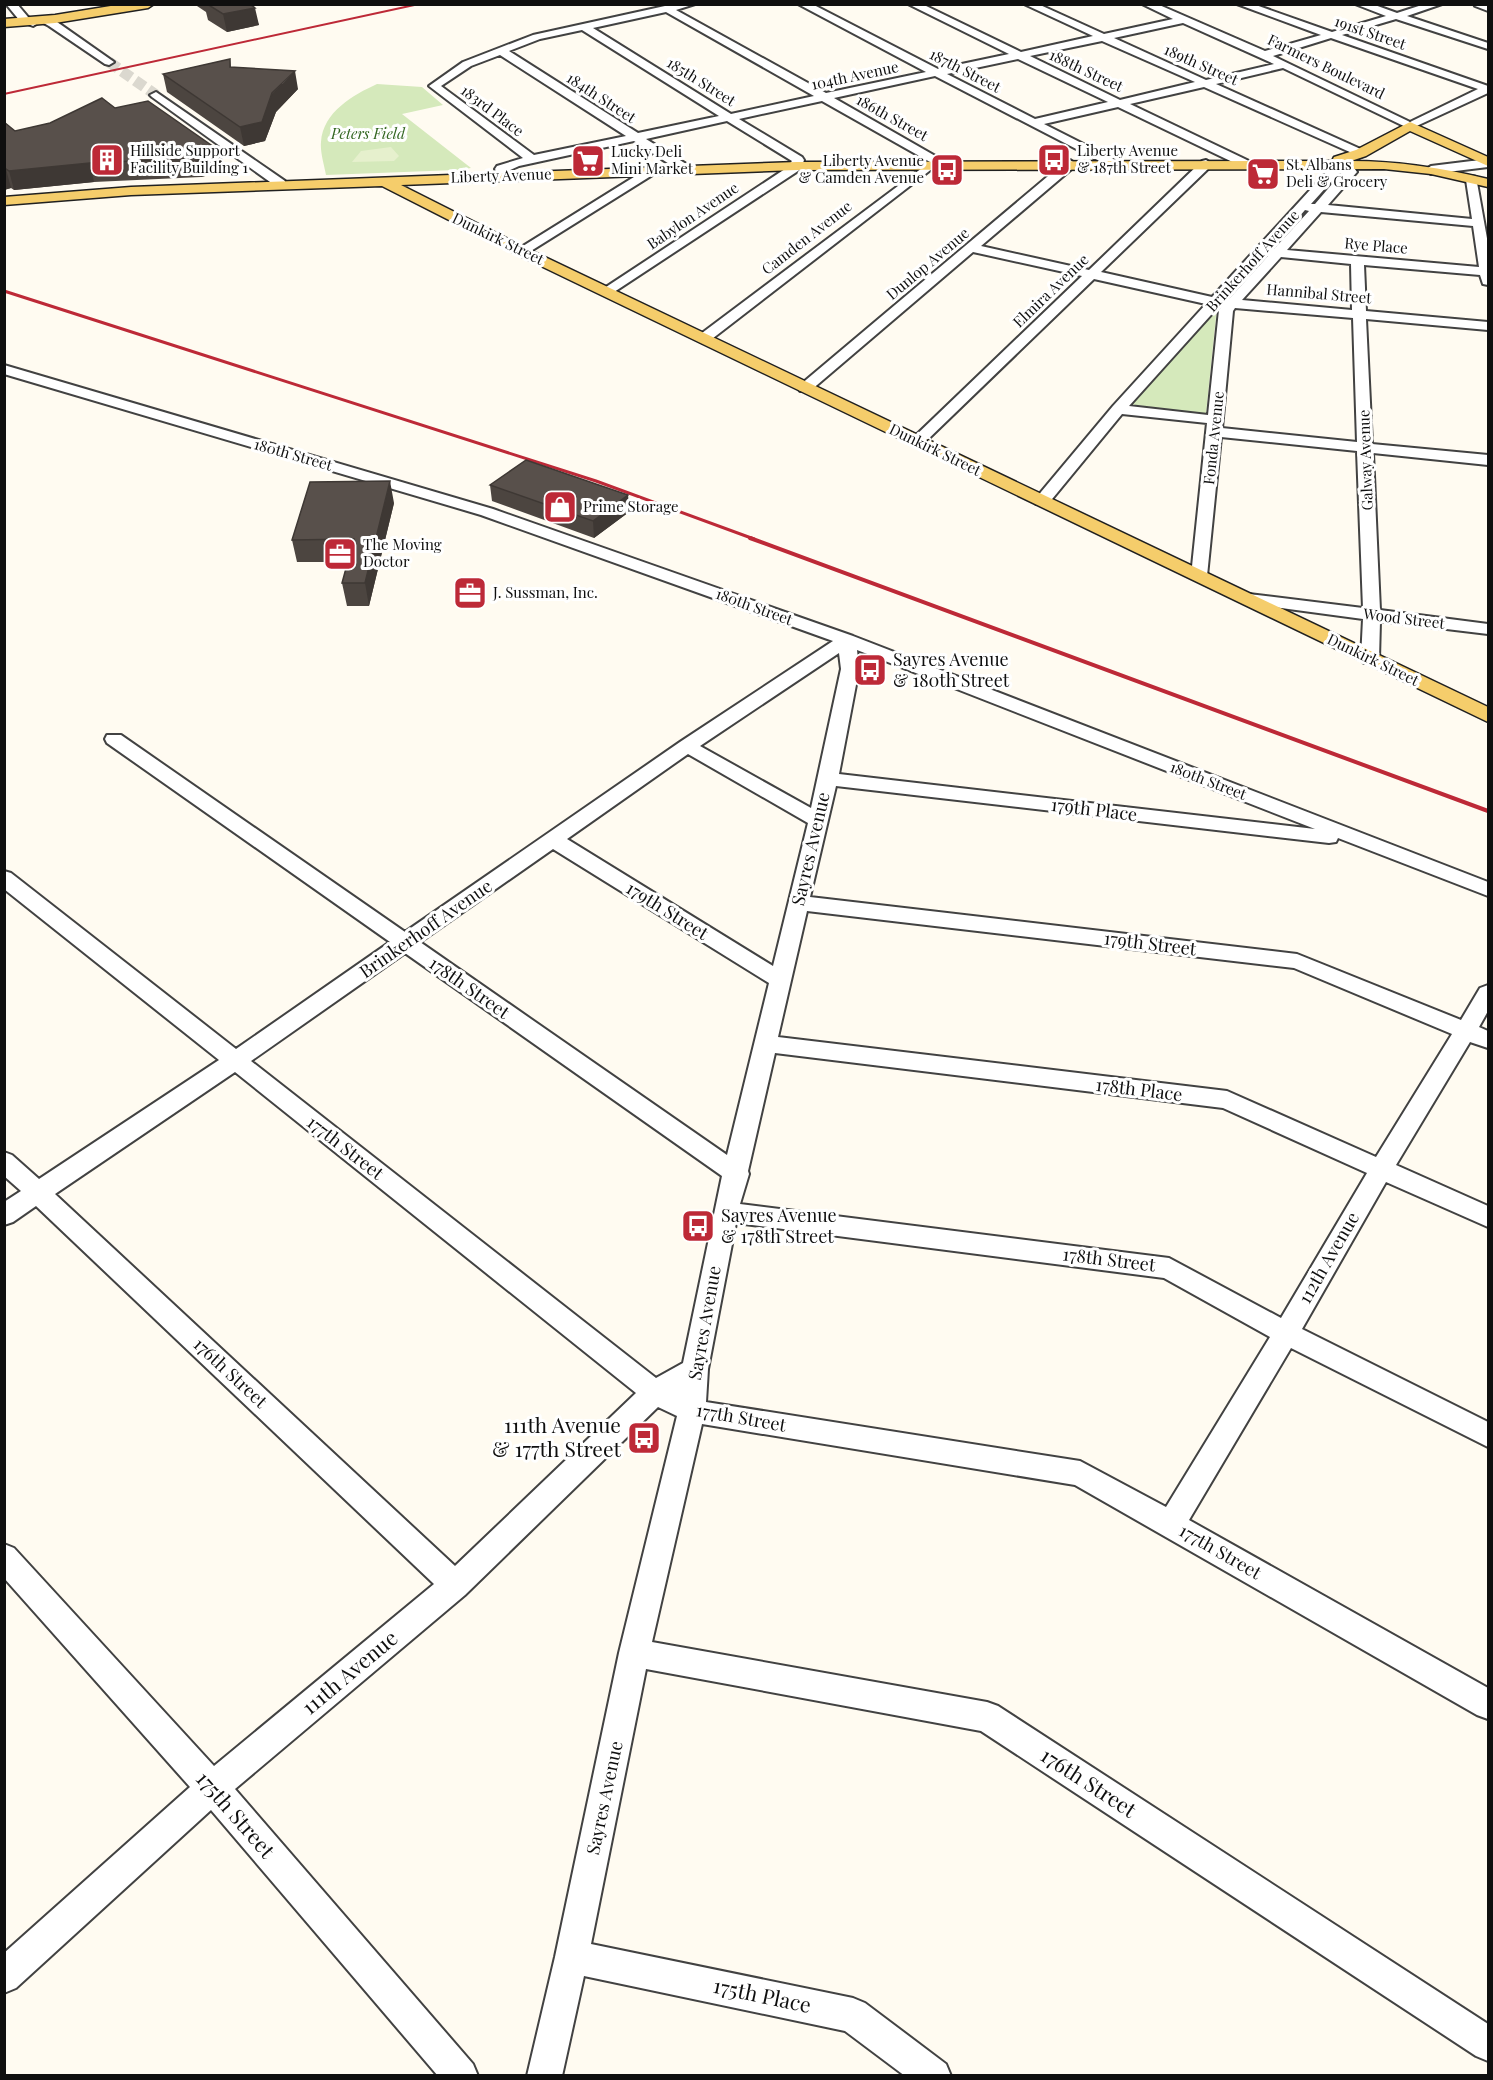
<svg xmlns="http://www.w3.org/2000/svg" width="1493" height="2080" font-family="'Playfair Display',serif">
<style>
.green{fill:#d5e9bb}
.pitch{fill:#e6f0cd}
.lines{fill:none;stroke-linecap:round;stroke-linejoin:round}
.minor-tunnel{stroke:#dbd8cf;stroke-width:11;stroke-dasharray:11 5;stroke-linecap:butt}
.minor-casing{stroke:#424242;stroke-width:4}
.major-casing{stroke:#202020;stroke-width:3}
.minor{fill:#fff;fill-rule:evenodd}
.major{fill:#f5cd6b;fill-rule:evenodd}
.rail-far2{stroke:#bd2937;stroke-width:2}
.rail-far1{stroke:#bd2937;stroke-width:3}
.rail{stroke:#bd2937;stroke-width:4}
.wall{fill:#4c4540}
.shaded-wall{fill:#3e3834}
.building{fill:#58504b;stroke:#3e3834;stroke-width:1.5}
.labels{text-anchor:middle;stroke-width:6;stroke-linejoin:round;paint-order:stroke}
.far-street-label{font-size:15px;fill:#0f0f0f;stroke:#fff}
.far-park-label{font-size:15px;font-style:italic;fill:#326620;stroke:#fff}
.far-poi-label{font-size:15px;fill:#0f0f0f;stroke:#fff;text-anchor:start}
.poi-label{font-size:18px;fill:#0f0f0f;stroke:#fff;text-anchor:start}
.street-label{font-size:18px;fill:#0f0f0f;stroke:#fff}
.near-poi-label{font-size:21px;fill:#0f0f0f;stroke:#fff;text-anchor:end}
.near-street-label{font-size:21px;fill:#0f0f0f;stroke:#fff}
</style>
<rect width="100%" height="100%" fill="#fffbf1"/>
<path class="green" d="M377 84 422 87 443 105 402 114 471 168 456 170 326 175C324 164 320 152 321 142 323 112 353 95 377 84Z
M1217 307 1206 414 1128 404Z"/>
<path class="pitch" d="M391 147 399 156 394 161 352 162 361 151Z"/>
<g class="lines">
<path class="minor-tunnel" d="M109 62 156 95"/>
<defs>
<path id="minor" d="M6 4H17L28 17 38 23 33 26 20 21Z
M674 4H695L676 10 826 93 926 72 798 4H812L938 69 1009 54 908 4H922L1021 52 1093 36 1024 4H1038L1104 34 1173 19 1142 4H1157L1265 51 1321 35 1237 4H1253L1332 32 1386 16 1355 4H1372L1397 13 1425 4H1442L1407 16 1488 43V49L1396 19 1342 35 1488 86V93L1410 129 1283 68 1216 84 1365 151V155L1361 157 1204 87 1130 104 1249 161 1251 164 1245 168 1118 107 1044 124 1117 161 1119 164 1113 168 935 76 834 98 951 165 945 169 937 165 708 342 703 343 696 339 698 336 930 162 822 101 739 119 802 157 804 160 801 169 608 296 601 292 603 289 785 169 792 161 727 121 646 139 691 167V173H683L634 141 519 166 508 171 510 175 504 179 500 178 495 169 497 166 523 158 429 86 463 62 533 35ZM666 12 814 96 731 114 593 28ZM1183 23 1274 64 1206 80 1114 38ZM582 30 719 116 638 133 509 51 540 39ZM1331 38 1478 89 1410 122 1273 56ZM1102 41 1195 82 1120 100 1030 56ZM500 55 626 136 534 155 441 86 471 66ZM1018 59 1108 102 1035 119 947 74Z
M1474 4 1488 5V11L1475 6Z
M43 17 57 22 114 62 109 65 105 64 49 26 38 20Z
M156 92 285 181V187H277L152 97 150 95Z
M1488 159V167L1431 174 1425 170 1431 166Z
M1070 160 1076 164 1074 167 981 246 1089 270 1202 161 1206 160 1212 164 1210 167 1101 272 1212 297 1331 167 1342 162H1350L1357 172 1328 205 1472 219 1466 180 1472 176 1476 177 1488 244V285L1483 284 1480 275 1364 265 1366 311 1488 322V330L1366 319 1372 444 1488 455V465L1373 453 1380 610 1488 624V634L1380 621 1379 659 1376 663H1364L1361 659 1363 619 1243 603 1240 599 1243 595 1249 594 1363 608 1357 451 1221 437 1207 576 1199 581 1191 576 1207 423 1122 414 1048 504H1036L1034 501 1036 498 1113 406 1206 304 1094 279 922 445H912L909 442 912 439 1082 276 973 252 810 391H800L798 388 800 385 1066 161ZM1344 170 1315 204H1311L1339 173ZM1305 210 1309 211 1274 249H1271ZM1321 212 1473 226 1479 267 1287 250ZM1264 256H1268L1229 299H1226ZM1281 257 1351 264 1352 310 1242 300ZM1219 306H1222L1219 310 1208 415 1129 406ZM1235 308 1353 318 1357 442 1222 428 1233 311Z
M650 167 656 171 654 174 526 254H516L515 251Z
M4 365 493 509 853 636 1488 882V896L1338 838 1336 842 1329 843 836 786 810 897 1297 954 1461 1020 1480 988 1488 985V1011L1479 1027 1488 1031V1048L1470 1042 1396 1165 1488 1206V1227L1386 1182 1302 1329 1488 1422V1447L1291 1348 1189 1520 1488 1688V1719L1477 1715 1075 1485 702 1424 652 1642 987 1702 998 1706 1488 2024V2061L1476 2056 981 1731 646 1669 591 1944 853 1998 865 2003 946 2064 951 2076H905L845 2031 584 1976 562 2076H527L555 1957 619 1653 677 1416 658 1407 465 1595 235 1789 473 2064 478 2076H438L211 1810 16 1988 4 1993V1953L190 1787 4 1578V1544L14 1548 214 1766 434 1584 36 1206 13 1222 4 1225V1202L21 1191 4 1176V1152L12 1155 39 1179 219 1060 4 889V871L11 873 236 1049 390 942 107 743 105 739 107 735H121L405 932 680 742 833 641 481 515 4 374ZM857 650 1315 829 839 774 859 669ZM839 653 841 669 811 808 700 746ZM688 754 808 823 773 966 567 839ZM553 849 769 983 727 1155 420 942ZM807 911 1294 968 1452 1034 1376 1157 1227 1091 778 1037ZM405 953 722 1176 683 1363 656 1378 251 1061ZM775 1053 1223 1108 1367 1173 1281 1318 1169 1258 740 1204 749 1174 748 1171ZM235 1072 636 1393 455 1566 55 1194ZM736 1223 1164 1278 1270 1337 1166 1507 1080 1461 706 1402 708 1369Z"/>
<path id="major" d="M123 4H154L148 8 55 23 4 27V19L55 15Z
M1410 122 1488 157V166L1410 131 1366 156 1351 161C1399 161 1442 168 1488 179V187L1431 174 1384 169 797 170 401 185 526 248 1488 707V722L516 254 382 186 131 195 4 205V197L131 187 797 162 1332 161 1334 157 1356 150Z"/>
</defs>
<use href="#minor" class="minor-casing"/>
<use href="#major" class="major-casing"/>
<use href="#minor" class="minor"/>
<use href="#major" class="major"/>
<path class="rail-far2" d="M4 94 419 4"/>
<path class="rail-far1" d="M4 291 596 481 754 539"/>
<path class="rail" d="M750 538 1488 811"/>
</g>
<path class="wall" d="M194 4H250L259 25 227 32 208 20 206 12Z
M230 59 231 67 298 89 276 112 265 141 244 146 167 92 163 74Z
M115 108 225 171 201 177 94 182 14 190 11 188 4 190V122L15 131Z
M490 485 628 495 629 512 594 538 492 501Z
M394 503 369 606H347L342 583 348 562H297L292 540Z"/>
<path class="shaded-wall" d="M255 8 259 25 227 32 223 14Z
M295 71 298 89 276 112 265 141 244 146 240 127Z
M221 152 225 171 201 177 197 158Z
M90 163 94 182 14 190 9 171Z
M4 169H6L11 188 4 190Z
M390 481 394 503 369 606 365 583Z
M628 495 629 512 594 538 593 521Z"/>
<path class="building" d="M207 4H250L255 8 223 14Z
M230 59V67L295 71 272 93 262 122 240 127 163 74Z
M102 98 115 108 148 101 221 152 197 158 90 163 9 171 6 169H4V122L15 131 50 123Z
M526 460 628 495 593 521 490 485Z
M390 481 365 583H342L354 539 292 540 310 482Z"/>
<defs>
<symbol id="building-square" viewBox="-11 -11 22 22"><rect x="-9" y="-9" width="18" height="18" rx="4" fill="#bd2937" stroke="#fff"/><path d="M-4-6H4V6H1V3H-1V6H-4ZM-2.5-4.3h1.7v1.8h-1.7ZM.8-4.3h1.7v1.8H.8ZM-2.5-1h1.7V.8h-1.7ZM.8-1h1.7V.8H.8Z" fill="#fff"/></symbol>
<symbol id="bus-square" viewBox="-11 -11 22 22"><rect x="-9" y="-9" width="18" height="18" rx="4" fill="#bd2937" stroke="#fff"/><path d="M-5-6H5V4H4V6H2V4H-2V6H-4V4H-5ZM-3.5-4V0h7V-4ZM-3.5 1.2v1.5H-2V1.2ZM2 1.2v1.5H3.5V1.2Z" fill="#fff"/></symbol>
<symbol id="supermarket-square" viewBox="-11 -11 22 22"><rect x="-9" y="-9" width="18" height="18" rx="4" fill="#bd2937" stroke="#fff"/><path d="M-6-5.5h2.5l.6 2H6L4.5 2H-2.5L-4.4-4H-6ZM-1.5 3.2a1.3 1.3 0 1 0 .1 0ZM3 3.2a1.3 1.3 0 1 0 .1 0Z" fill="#fff"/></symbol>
<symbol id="shop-square" viewBox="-11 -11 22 22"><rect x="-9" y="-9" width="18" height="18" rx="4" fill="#bd2937" stroke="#fff"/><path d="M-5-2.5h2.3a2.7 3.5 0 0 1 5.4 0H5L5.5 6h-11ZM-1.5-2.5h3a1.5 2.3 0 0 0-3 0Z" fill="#fff"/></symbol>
<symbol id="office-square" viewBox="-11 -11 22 22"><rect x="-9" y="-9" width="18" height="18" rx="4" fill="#bd2937" stroke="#fff"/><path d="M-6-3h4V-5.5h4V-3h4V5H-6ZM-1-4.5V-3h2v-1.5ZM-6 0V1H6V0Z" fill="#fff"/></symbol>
</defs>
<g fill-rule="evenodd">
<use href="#building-square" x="88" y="141" width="38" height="38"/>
<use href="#bus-square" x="1035" y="141" width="38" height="38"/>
<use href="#supermarket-square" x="569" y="142" width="38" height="38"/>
<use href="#bus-square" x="928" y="151" width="38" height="38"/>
<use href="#supermarket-square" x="1244" y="155" width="38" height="38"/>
<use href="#shop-square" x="541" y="488" width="38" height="38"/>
<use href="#office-square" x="321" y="535" width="38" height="38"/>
<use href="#office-square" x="451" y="574" width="38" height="38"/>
<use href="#bus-square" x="851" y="651" width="38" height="38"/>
<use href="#bus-square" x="679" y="1207" width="38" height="38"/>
<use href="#bus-square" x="625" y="1419" width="38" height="38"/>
</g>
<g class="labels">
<g class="far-street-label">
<text transform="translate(1370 33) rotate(19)" y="5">191st Street</text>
<text transform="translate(1201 65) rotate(24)" y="5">189th Street</text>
<text transform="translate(1326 67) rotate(26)" y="5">Farmers Boulevard</text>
<text transform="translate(965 71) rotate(27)" y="5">187th Street</text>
<text transform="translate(1086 71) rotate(25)" y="5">188th Street</text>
<text transform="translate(855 76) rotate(-12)" y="5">104th Avenue</text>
<text transform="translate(701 82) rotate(32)" y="5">185th Street</text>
<text transform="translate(601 98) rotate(33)" y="5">184th Street</text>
<text transform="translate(492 111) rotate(37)" y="5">183rd Place</text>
<text transform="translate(892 118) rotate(29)" y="5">186th Street</text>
<text transform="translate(501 176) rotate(-2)" y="5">Liberty Avenue</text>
<text transform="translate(693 216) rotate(-34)" y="5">Babylon Avenue</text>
<text transform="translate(807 238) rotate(-38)" y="5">Camden Avenue</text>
<text transform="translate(498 239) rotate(26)" y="5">Dunkirk Street</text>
<text transform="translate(1376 246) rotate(5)" y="5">Rye Place</text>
<text transform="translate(1253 261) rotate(-48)" y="5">Brinkerhoff Avenue</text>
<text transform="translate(928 264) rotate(-40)" y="5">Dunlop Avenue</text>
<text transform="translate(1051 291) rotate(-44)" y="5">Elmira Avenue</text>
<text transform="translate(1319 294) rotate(5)" y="5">Hannibal Street</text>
<text transform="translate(1214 438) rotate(-84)" y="5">Fonda Avenue</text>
<text transform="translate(935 450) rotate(26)" y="5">Dunkirk Street</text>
<text transform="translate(293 455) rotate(16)" y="5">180th Street</text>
<text transform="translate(1366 460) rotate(-92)" y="5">Galway Avenue</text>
<text transform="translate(754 607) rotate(20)" y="5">180th Street</text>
<text transform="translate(1404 619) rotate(7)" y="5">Wood Street</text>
<text transform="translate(1373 660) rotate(26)" y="5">Dunkirk Street</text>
<text transform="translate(1208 781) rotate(21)" y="5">180th Street</text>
</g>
<g class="far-park-label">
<text x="368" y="139">Peters Field</text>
</g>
<g class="far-poi-label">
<text x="130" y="156">Hillside Support<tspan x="130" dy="17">Facility Building 1</tspan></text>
<text x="1077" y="156">Liberty Avenue<tspan x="1077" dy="17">&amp; 187th Street</tspan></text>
<text x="611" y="157">Lucky Deli<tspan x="611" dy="17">Mini Market</tspan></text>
<text x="924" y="166" text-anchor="end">Liberty Avenue<tspan x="924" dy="17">&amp; Camden Avenue</tspan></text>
<text x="1286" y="170">St. Albans<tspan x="1286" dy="17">Deli &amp; Grocery</tspan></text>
<text x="583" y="512">Prime Storage</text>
<text x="363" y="550">The Moving<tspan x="363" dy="17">Doctor</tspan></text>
<text x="493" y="598">J. Sussman, Inc.</text>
</g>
<g class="poi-label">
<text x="893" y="666">Sayres Avenue<tspan x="893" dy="21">&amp; 180th Street</tspan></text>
<text x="721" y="1222">Sayres Avenue<tspan x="721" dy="21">&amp; 178th Street</tspan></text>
</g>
<g class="street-label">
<text transform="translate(1094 810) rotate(7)" y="6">179th Place</text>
<text transform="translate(811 849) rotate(-77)" y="6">Sayres Avenue</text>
<text transform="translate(667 911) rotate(32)" y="6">179th Street</text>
<text transform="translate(426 929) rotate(-35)" y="6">Brinkerhoff Avenue</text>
<text transform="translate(1150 944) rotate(7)" y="6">179th Street</text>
<text transform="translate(469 988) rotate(35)" y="6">178th Street</text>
<text transform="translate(1139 1090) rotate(7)" y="6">178th Place</text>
<text transform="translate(345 1148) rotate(38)" y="6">177th Street</text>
<text transform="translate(1329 1258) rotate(-60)" y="6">112th Avenue</text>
<text transform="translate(1109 1260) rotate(7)" y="6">178th Street</text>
<text transform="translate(705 1323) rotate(-80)" y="6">Sayres Avenue</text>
<text transform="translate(230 1373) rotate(43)" y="6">176th Street</text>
<text transform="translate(741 1418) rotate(10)" y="6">177th Street</text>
<text transform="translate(1220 1552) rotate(30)" y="6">177th Street</text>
<text transform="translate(605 1798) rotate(-78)" y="6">Sayres Avenue</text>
</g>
<g class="near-poi-label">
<text x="621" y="1433">111th Avenue<tspan x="621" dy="24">&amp; 177th Street</tspan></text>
</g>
<g class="near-street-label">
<text transform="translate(350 1673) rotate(-40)" y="7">111th Avenue</text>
<text transform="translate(1088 1783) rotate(33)" y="7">176th Street</text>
<text transform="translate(235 1815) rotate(49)" y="7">175th Street</text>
<text transform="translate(762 1996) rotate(12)" y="7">175th Place</text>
</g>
</g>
<rect width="1493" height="2080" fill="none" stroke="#0f0f0f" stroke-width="12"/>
</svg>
